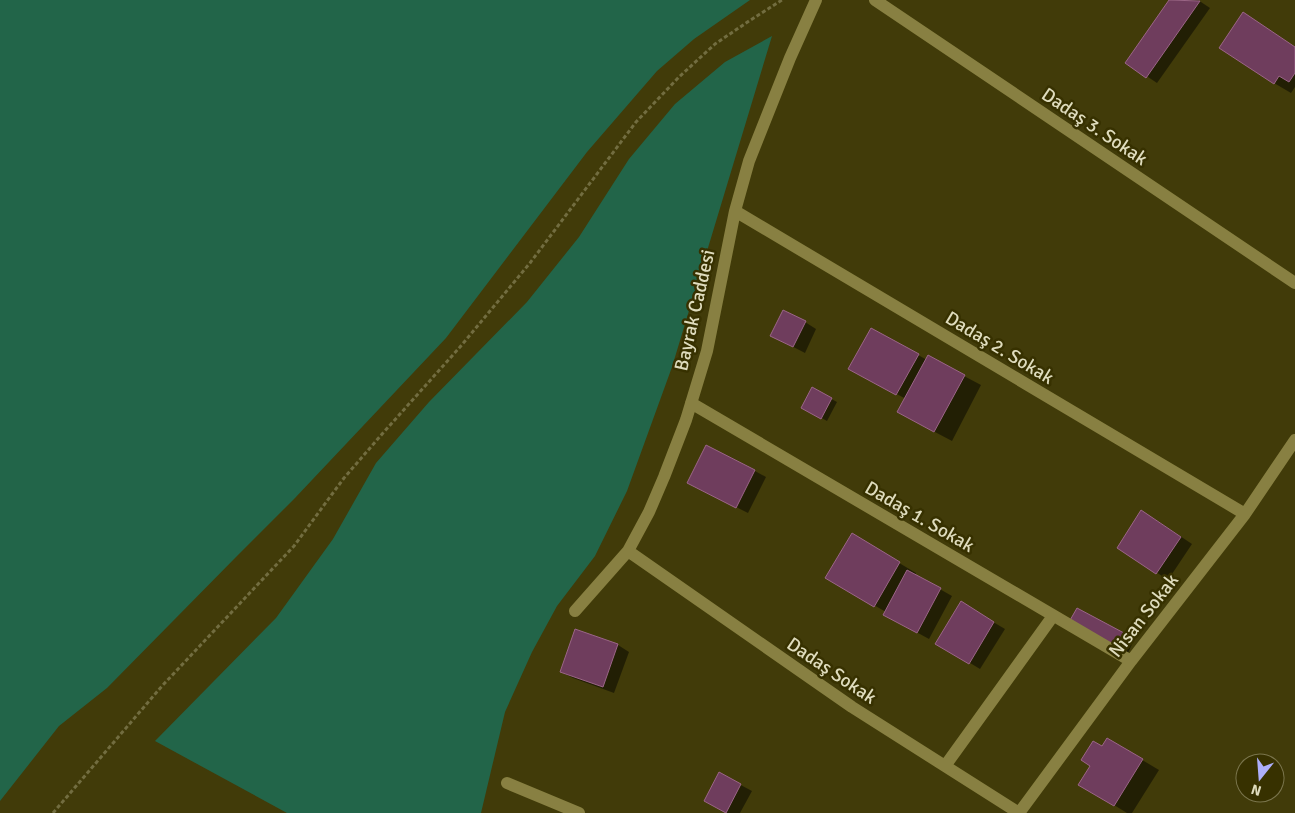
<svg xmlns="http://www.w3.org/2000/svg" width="1295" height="813" font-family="Signika,sans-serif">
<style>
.green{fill:#226549}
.shadow{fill:#0007}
.building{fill:#6f3d5d;stroke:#9b6587}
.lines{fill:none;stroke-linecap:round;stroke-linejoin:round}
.path{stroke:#726d40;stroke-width:3;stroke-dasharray:4 2.5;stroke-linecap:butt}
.minor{stroke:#888042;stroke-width:12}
.labels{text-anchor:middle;stroke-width:5;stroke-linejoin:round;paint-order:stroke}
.street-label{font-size:19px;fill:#dfdcbd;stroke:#373100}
</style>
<rect width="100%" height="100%" fill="#413b09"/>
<path class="green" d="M0 0H750L694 39 657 71 587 152 446 338 295 498 237 556 107 688 59 726 0 801Z
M772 36 672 367 627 491 595 556 557 606 532 652 505 712 481 813H287L155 741 276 618 333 539 376 463 429 402 527 302 579 237 629 159 675 104 725 62Z"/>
<path class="shadow" d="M1171 0H1198L1210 8 1157 83 1127 63Z
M1243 14 1295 47V87L1291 93 1274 83Z
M805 322 816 329 805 353 772 336Z
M872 329 927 360 964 376 981 385 952 441 916 422 906 399 867 378Z
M813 389 837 402 827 421 802 407Z
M755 471 766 477 748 513 700 489Z
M1153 518 1192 544 1168 580 1118 547Z
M852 535 916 573 915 575 952 596 929 639 896 621 886 612 827 578Z
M961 603 1005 629 980 669 937 643Z
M1071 621 1123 634 1134 640 1128 653Z
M576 630 618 645 629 652 614 693 573 678 561 672Z
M1107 739 1159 770 1132 813H1127L1114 805 1092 765Z
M720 774 752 791 740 813H727L705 801Z"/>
<path class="building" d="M1169 0 1200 1 1146 78 1125 63Z
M1243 12 1295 47V73L1289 82 1279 76 1274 84 1219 48Z
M783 310 806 321 793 347 770 336Z
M871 328 919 354 896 395 848 369Z
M928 355 965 375 934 432 897 412Z
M812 387 832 398 821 419 801 408Z
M706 445 755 470 736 508 687 483Z
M1141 510 1181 537 1156 574 1117 548Z
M852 533 900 562 874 607 825 578Z
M907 570 941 588 917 633 883 615Z
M961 601 994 622 969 664 935 644Z
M1077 608 1124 633 1116 647 1069 622Z
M575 629 618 644 603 687 560 672Z
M1107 738 1143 759 1114 806 1078 785 1090 766 1081 760 1093 741 1102 746Z
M719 772 741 784 726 813 704 801Z"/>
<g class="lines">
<path class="path" d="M53 813 162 686 294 546 344 478 383 433 460 347 530 263 636 122 679 77 715 44 749 21 782 0"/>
<path class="minor" d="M875 0 1295 283
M735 211 1245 514
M691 403 1131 661
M628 551 852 707 1019 813
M575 611 628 551 649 512 664 477 686 420 707 351 735 211 749 161 790 58 816 0
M945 766 1053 616
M507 783 579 813
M1019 813 1131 661 1245 514 1295 440"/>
</g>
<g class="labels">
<g class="street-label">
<text transform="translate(1095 126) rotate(34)" y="7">Dadaş 3. Sokak</text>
<text transform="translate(694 310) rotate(-77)" y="7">Bayrak Caddesi</text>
<text transform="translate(1000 347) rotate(31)" y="7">Dadaş 2. Sokak</text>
<text transform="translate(920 516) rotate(30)" y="7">Dadaş 1. Sokak</text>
<text transform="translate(1143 615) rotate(-52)" y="7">Nisan Sokak</text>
<text transform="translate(832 670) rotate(34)" y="7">Dadaş Sokak</text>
</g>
</g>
<g transform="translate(1260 778) rotate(197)"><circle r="24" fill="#373100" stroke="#7a754c"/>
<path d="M0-4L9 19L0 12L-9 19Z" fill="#adaffb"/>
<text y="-8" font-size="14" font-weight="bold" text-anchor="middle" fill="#dfdcbd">N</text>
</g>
</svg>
